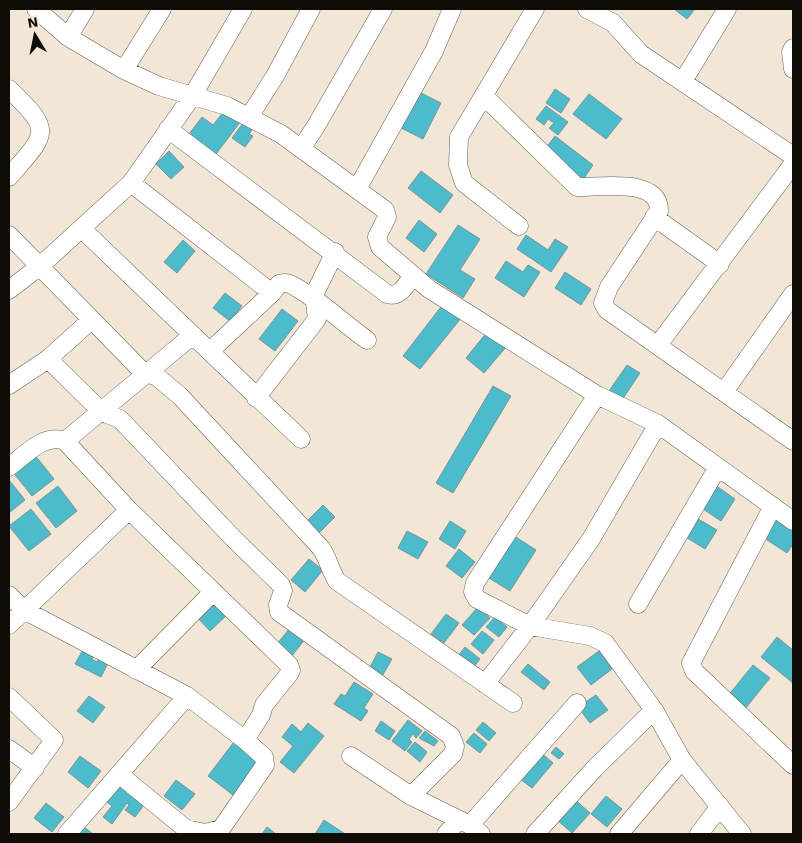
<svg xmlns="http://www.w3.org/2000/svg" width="802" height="843" font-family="'Work Sans',sans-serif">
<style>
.building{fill:#4cbbcc;stroke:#7d9396}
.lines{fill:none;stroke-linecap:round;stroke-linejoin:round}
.minor-casing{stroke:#675e50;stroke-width:19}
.minor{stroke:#fff;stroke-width:18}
</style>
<rect width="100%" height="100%" fill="#f2e7d6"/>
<path class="building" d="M674 9H695L687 19Z
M555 89 570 99 561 113 546 103Z
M417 91 441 103 423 139 399 127Z
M589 94 622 119 606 139 573 114Z
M546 106 568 122 558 135 549 128 554 123 548 119 544 125 536 119Z
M225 110 241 121 213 158 186 138 202 117 213 125Z
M246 119 255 126 249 134 253 136 245 147 232 138Z
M555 136 593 165 582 181 543 152Z
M169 151 184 167 171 179 156 164Z
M421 171 453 195 440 213 408 188Z
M419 220 437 234 424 252 406 238Z
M458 225 480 239 460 270 475 279 463 298 426 274Z
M526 235 548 250 555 239 568 247 551 272 517 249Z
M183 240 195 251 177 273 164 262Z
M506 261 523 272 528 265 540 272 524 297 495 278Z
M565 272 591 289 581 305 555 288Z
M225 293 242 306 230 321 213 308Z
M444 303 462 317 420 369 403 356Z
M282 309 298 321 275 351 259 339Z
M488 331 507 346 484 373 466 358Z
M627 365 640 373 622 400 609 391Z
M493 386 511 396 453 493 436 483Z
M34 454 54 479 32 496 12 471Z
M9 480 25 500 9 513Z
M715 485 735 499 721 521 700 507Z
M58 486 77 511 56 528 36 503Z
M323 505 335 517 319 533 307 521Z
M31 509 51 534 29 551 9 526Z
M693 516 717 530 705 549 681 534Z
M777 519 793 530V544L787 553 764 538Z
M450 521 466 531 455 549 439 539Z
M407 531 428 542 418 559 398 548Z
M511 534 536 550 510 591 484 575Z
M459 549 475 562 462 578 446 566Z
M309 559 323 570 305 592 291 580Z
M212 600 226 616 210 631 195 615Z
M478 607 490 618 474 635 462 625Z
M446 614 459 623 444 643 431 634Z
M495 617 507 627 499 637 486 627Z
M290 628 305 639 288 661 273 649Z
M482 631 494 640 483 654 471 644Z
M777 637 793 650V683L761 657Z
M465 647 480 659 473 668 458 656Z
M84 648 95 653 92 659 97 662 100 656 109 661 101 677 75 664Z
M599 651 612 669 591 685 577 667Z
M378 652 392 659 381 678 368 671Z
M528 664 550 682 544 690 521 672Z
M753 665 770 678 744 710 727 697Z
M354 682 373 694 364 708 368 711 361 721 334 704 341 694 345 696Z
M596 695 608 710 590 723 578 707Z
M89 696 105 707 93 723 77 711Z
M408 720 422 731 416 738 413 734 409 739 412 742 405 751 392 741Z
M381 721 395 731 389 740 375 731Z
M483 722 496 733 489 741 476 730Z
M308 723 324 736 294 773 280 762 293 746 282 737 292 724 301 732Z
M425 731 438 741 434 746 419 738Z
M474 733 487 744 480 753 466 742Z
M234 742 259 762 233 795 208 776Z
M415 742 427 752 420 762 407 751Z
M556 747 564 754 559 759 551 753Z
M538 750 553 763 532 788 516 776Z
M80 756 101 771 88 788 68 772Z
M176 780 195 794 182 810 164 796Z
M116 781 147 801 135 817 125 810 129 805 127 803 112 824 103 817 112 806 104 800Z
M606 796 622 809 607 827 591 814Z
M573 798 590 813 572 833 556 819Z
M46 803 64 817 52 832 34 818Z
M324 820 345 834H315Z
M79 823 93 834H70Z
M267 827 276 834H262Z"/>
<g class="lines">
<defs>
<path id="minor" d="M36 9 68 37 124 70 159 86 227 106 281 134 385 210 387 217 377 237 380 247 429 289 597 395 658 424 793 521
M587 9 613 23 641 54 793 156
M68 37 85 9
M793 48 791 52 793 69
M124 70 162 9
M683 81 727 9
M9 89C54 132 47 133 9 177
M484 96 577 187C597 188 660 176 659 211L609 287 603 303 607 310 793 441
M249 117 275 76 311 9
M168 129 387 294C400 298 406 285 413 275
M301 149 316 126 383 9
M131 183 272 293
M357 189 434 51 452 9
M654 217 720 264
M519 226 464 183 458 165 459 137 535 9
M82 229 301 439
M9 235 144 373 156 376 180 396 321 548C328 558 330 570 337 581L513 703
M9 290 40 266 131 183 193 95 243 9
M91 320 48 359 102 412 120 419 232 537 281 585 283 591 278 605 279 612 451 736 455 746 453 754 411 796 470 825 481 834
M658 345 793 164
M210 351 272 293 279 284C283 283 286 282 290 284 316 297 343 323 367 340
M9 385 48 359
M724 392 793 294
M597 395 475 583 473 592 477 599 530 626 590 636 605 643 654 710 682 760 742 834
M256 398 317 319 314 295 335 252
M65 441 193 335
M9 467C25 455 44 433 65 441L129 510 289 665 291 670 289 674 264 705 261 715 245 740
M773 506 691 663 694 671 793 765
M9 595 24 610 187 696 245 740 264 757 265 765 221 829 205 833 186 829 120 775
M638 604 718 467
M9 625 129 510
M136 670 213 592
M485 684 530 626 591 539 658 424
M9 697 54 740 9 802
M9 749 35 768
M351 756 411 796
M470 825 577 703
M67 834 187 696
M446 834 459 820
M535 834 595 768 654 710
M619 834 682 760
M699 834 720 806"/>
</defs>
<use href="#minor" class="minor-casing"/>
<use href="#minor" class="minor"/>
</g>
<rect width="802" height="843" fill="none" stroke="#0f0c07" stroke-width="20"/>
<g transform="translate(35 35) rotate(350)" stroke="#f2e7d6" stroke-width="4" paint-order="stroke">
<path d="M0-4L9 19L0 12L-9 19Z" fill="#0f0c07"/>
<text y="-8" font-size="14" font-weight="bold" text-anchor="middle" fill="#0f0c07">N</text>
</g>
</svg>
